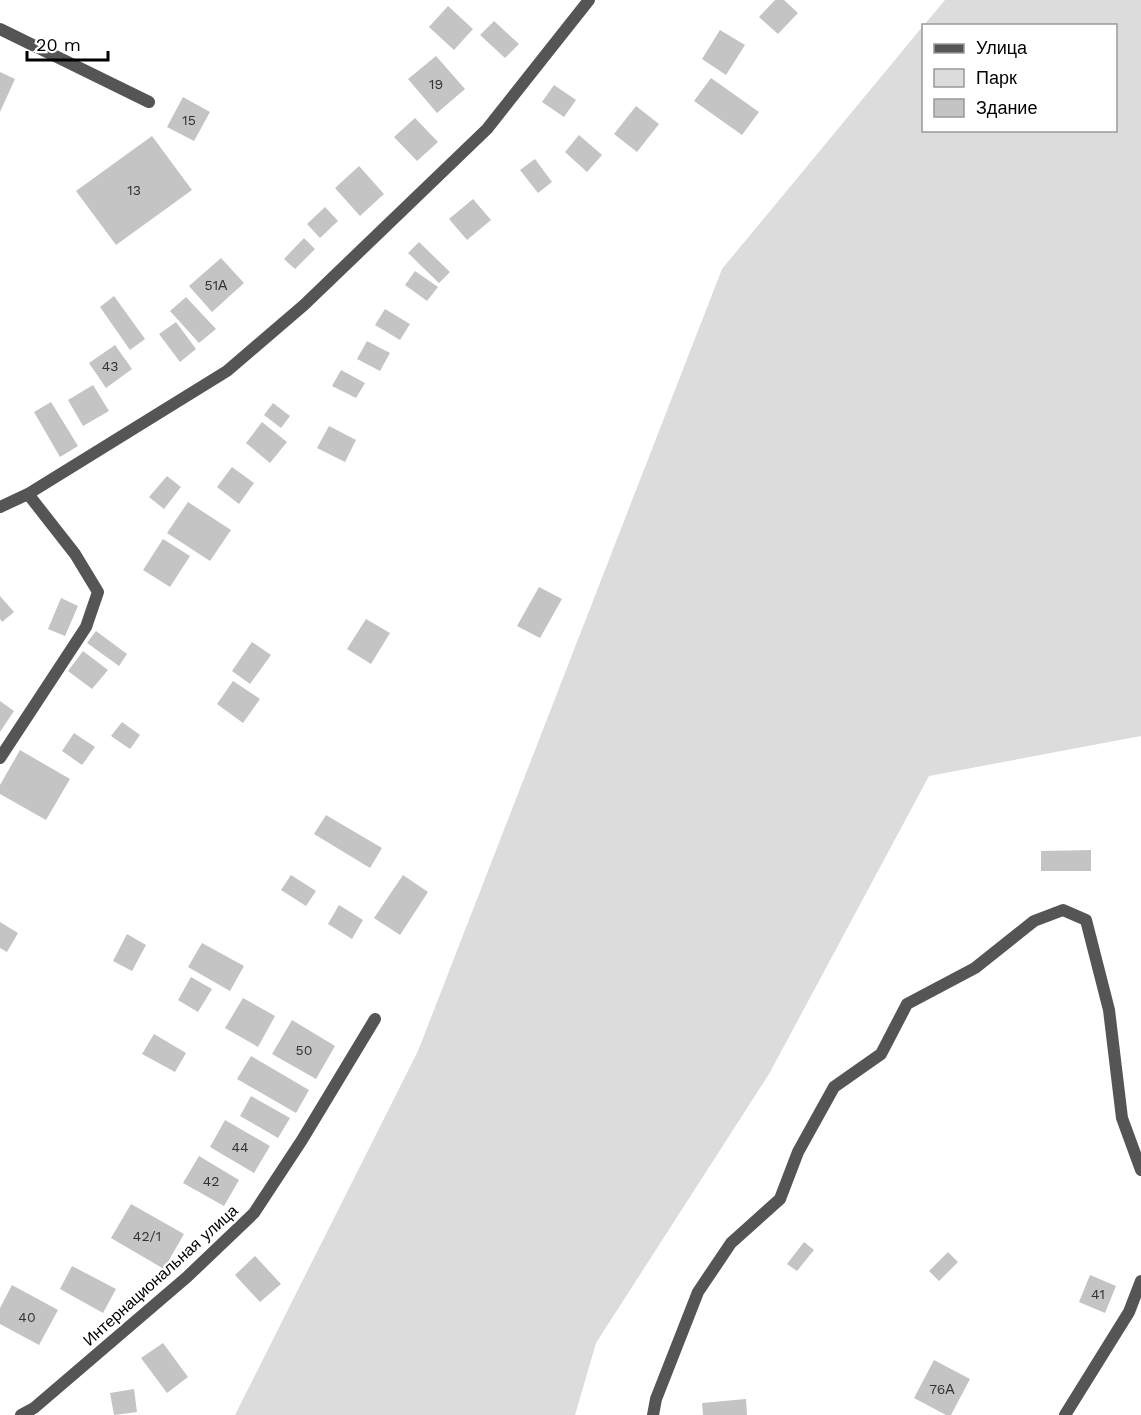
<svg xmlns="http://www.w3.org/2000/svg" width="1141" height="1415" font-family="'Work Sans',sans-serif">
<style>
.green{fill:#dcdcdc}
.building{fill:#c4c4c4}
.lines{fill:none;stroke-linecap:round;stroke-linejoin:round}
.service{stroke:#555;stroke-width:12}
.minor{stroke:#555;stroke-width:12}
.labels{text-anchor:middle;stroke-width:4.5;stroke-linejoin:round;paint-order:stroke}
.number-label{font-size:14px;fill:#313131}
.street-label{font-size:16px;fill:#000;stroke:#fff}
</style>
<rect width="100%" height="100%" fill="#fff"/>
<path class="green" d="M945 0H1141V736L929 776 769 1074 596 1343 575 1415H235L418 1051 722 269 923 26 924 130H1116V26L924 25Z"/>
<path class="building" d="M775 0H784L798 13 778 34 759 17Z
M448 6 473 29 454 50 429 27Z
M494 21 519 44 505 58 480 35Z
M720 30 745 45 726 75 702 59Z
M436 56 465 89 437 113 408 79Z
M0 72 15 79 0 112Z
M711 78 759 112 742 135 694 101Z
M554 85 576 100 564 117 542 102Z
M183 97 210 112 194 141 167 127Z
M636 106 659 124 637 152 614 134Z
M415 118 438 142 417 161 394 137Z
M579 135 602 155 587 172 565 152Z
M152 136 192 190 116 245 76 191Z
M535 159 552 182 538 193 520 170Z
M359 166 384 194 360 216 335 188Z
M473 199 491 220 467 240 449 219Z
M325 207 338 221 320 238 307 224Z
M304 238 315 249 295 269 284 259Z
M419 242 450 272 439 283 408 253Z
M221 258 244 283 212 312 189 286Z
M415 271 438 287 427 301 405 285Z
M114 296 145 339 130 350 100 307Z
M186 297 216 329 199 343 170 311Z
M385 309 410 324 400 340 375 325Z
M176 322 196 349 180 362 159 334Z
M367 341 390 353 380 371 357 359Z
M115 345 132 369 106 388 89 363Z
M341 370 365 383 356 398 332 386Z
M93 385 109 411 83 426 68 400Z
M51 402 78 446 60 457 34 412Z
M273 403 290 416 281 428 264 415Z
M262 422 287 442 270 463 246 443Z
M329 426 356 440 345 462 317 448Z
M232 467 254 483 239 504 217 487Z
M167 476 181 487 164 509 149 497Z
M188 502 231 530 210 561 167 533Z
M163 539 190 556 170 587 143 570Z
M539 587 562 599 540 638 517 626Z
M0 596 14 612 2 622 0 619Z
M61 598 78 606 65 636 48 629Z
M366 619 390 633 371 664 347 649Z
M96 631 127 654 119 666 87 643Z
M252 642 271 655 250 684 232 671Z
M83 651 108 670 92 689 68 671Z
M233 681 260 699 243 723 217 704Z
M0 701 14 711 0 732Z
M122 722 140 735 130 749 111 736Z
M74 733 95 747 82 765 62 751Z
M20 750 70 779 46 820 0 794V785Z
M326 815 382 848 370 868 314 834Z
M1091 850V871H1041V851Z
M291 875 316 891 306 906 281 890Z
M403 875 428 892 400 935 374 918Z
M339 905 363 920 352 939 328 924Z
M0 922 18 933 7 952 0 948Z
M127 934 146 945 132 971 113 961Z
M202 943 244 966 230 991 188 967Z
M191 977 212 989 198 1012 178 1000Z
M243 998 275 1016 258 1047 225 1028Z
M292 1020 335 1046 316 1079 272 1054Z
M154 1034 186 1053 175 1072 142 1054Z
M251 1056 309 1090 296 1113 237 1079Z
M251 1096 290 1118 278 1138 240 1116Z
M225 1120 270 1146 254 1173 210 1147Z
M199 1156 239 1180 224 1206 183 1183Z
M131 1204 184 1234 164 1269 111 1238Z
M804 1242 814 1250 797 1271 787 1264Z
M948 1252 958 1262 939 1281 929 1271Z
M255 1256 281 1284 260 1302 235 1275Z
M72 1266 116 1289 103 1313 60 1289Z
M1090 1275 1116 1286 1105 1313 1079 1302Z
M12 1285 58 1310 39 1345 0 1324V1308Z
M163 1343 188 1377 167 1393 141 1358Z
M934 1360 970 1379 951 1415H946L914 1398Z
M134 1389 137 1412 114 1415 110 1393Z
M746 1399 747 1415H703L702 1403Z"/>
<g class="lines">
<path class="service" d="M0 507 28 494 227 371 304 305 487 129 589 0
M0 758 86 627 98 592 75 554 28 494
M653 1415 656 1399 698 1292 731 1243 780 1199 798 1152 834 1087 881 1054 907 1004 975 968 1034 921 1063 910 1086 920 1109 1010 1122 1118 1141 1170
M1065 1415 1129 1312 1141 1281"/>
<path class="minor" d="M0 29 149 102
M21 1415 34 1408 187 1277 254 1213 302 1140 375 1019"/>
</g>
<g class="labels">
<g class="number-label">
<text x="436" y="89">19</text>
<text x="189" y="125">15</text>
<text x="134" y="195">13</text>
<text x="216" y="290">51А</text>
<text x="110" y="371">43</text>
<text x="304" y="1055">50</text>
<text x="240" y="1152">44</text>
<text x="211" y="1186">42</text>
<text x="147" y="1241">42/1</text>
<text x="1098" y="1299">41</text>
<text x="27" y="1322">40</text>
<text x="942" y="1394">76А</text>
</g>
<g class="street-label">
<text transform="translate(160 1275) rotate(-42)" y="6">Интернациональная улица</text>
</g>
</g>
<rect x="922" y="24" width="195" height="108" fill="#ffffff" stroke="#999999" stroke-width="1.5"/>
<rect x="934" y="44" width="30" height="9" fill="#555555" stroke="#999999" stroke-width="1.5"/>
<text x="976" y="54" font-size="18" fill="#000000">Улица</text>
<rect x="934" y="69" width="30" height="18" fill="#dcdcdc" stroke="#999999" stroke-width="1.5"/>
<text x="976" y="84" font-size="18" fill="#000000">Парк</text>
<rect x="934" y="99" width="30" height="18" fill="#c4c4c4" stroke="#999999" stroke-width="1.5"/>
<text x="976" y="114" font-size="18" fill="#000000">Здание</text>
<path d="M27 51v9h81v-9" fill="none" stroke="#000000" stroke-width="3"/>
<text x="36" y="51" font-size="18" fill="#000000" stroke="#ffffff" stroke-width="4.5" paint-order="stroke">20 m</text>
</svg>
